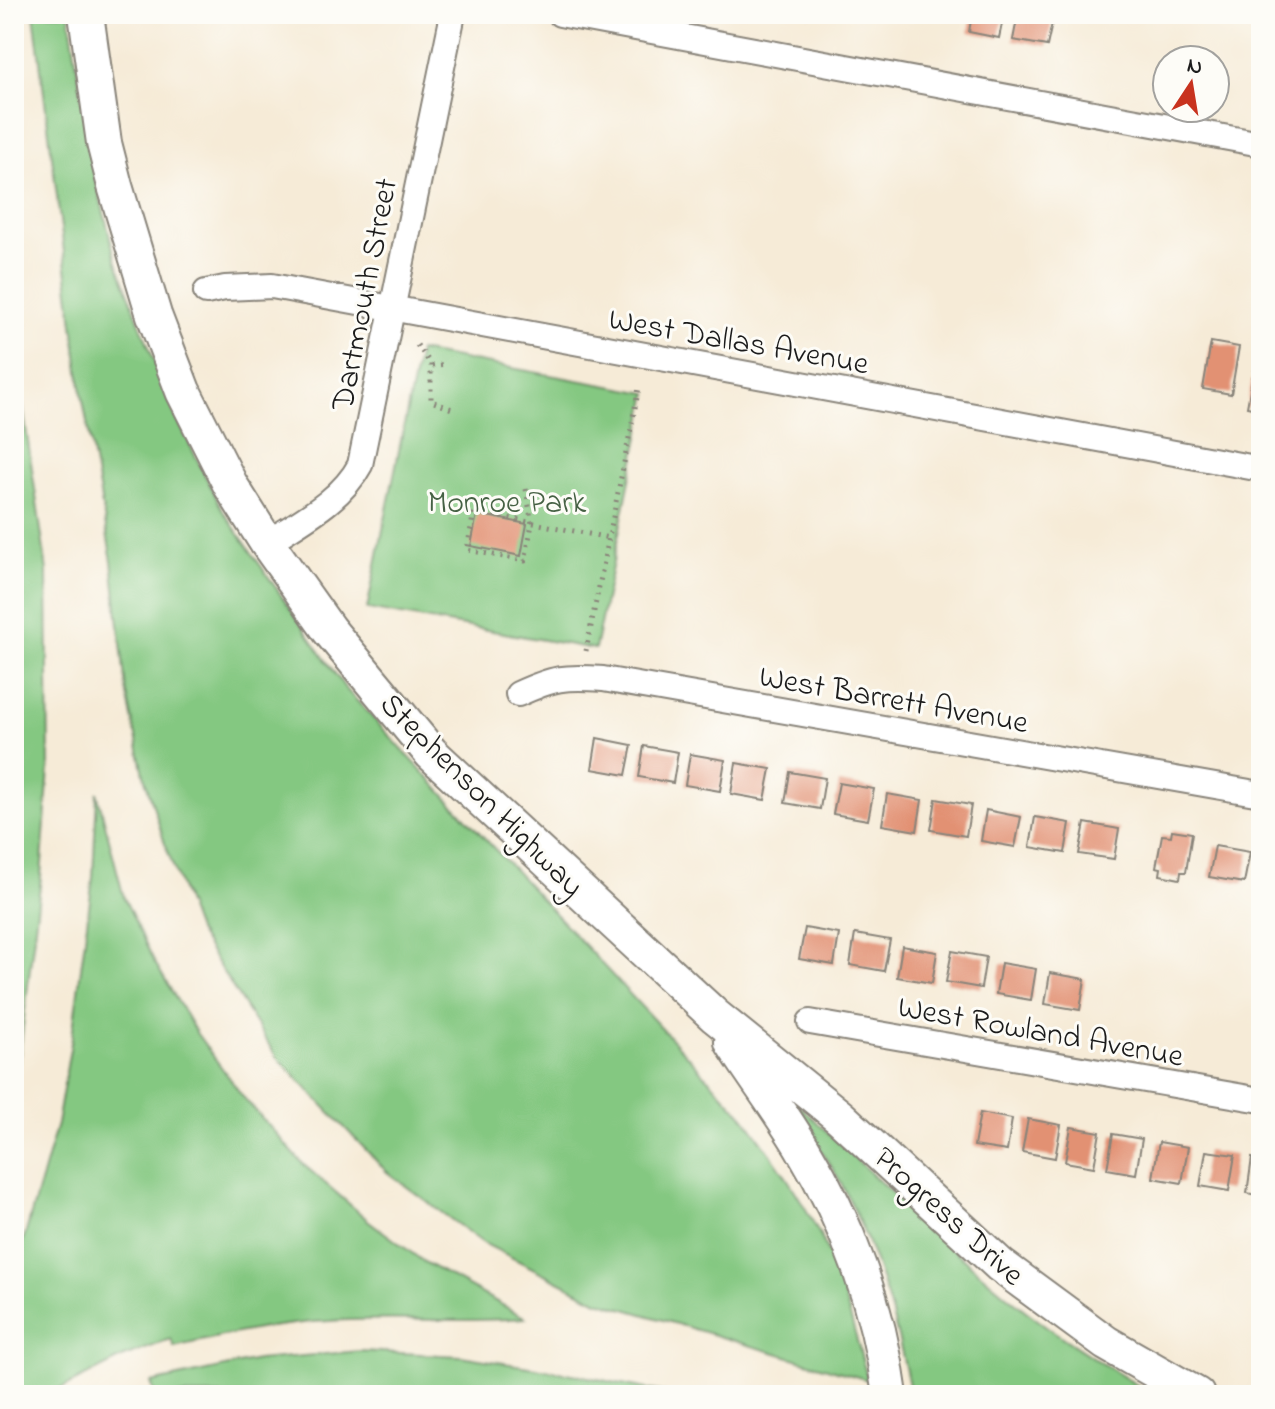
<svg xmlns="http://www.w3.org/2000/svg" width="1275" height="1409" font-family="'Indie Flower',sans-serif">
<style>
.green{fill:#84c881;stroke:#50724e;stroke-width:2}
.building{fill:#e29173}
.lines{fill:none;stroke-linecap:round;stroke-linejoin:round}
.minor-casing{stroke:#89847a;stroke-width:28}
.secondary-casing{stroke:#89847a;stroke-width:38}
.path{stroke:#89847a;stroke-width:5;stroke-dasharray:2 6;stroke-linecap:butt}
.minor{stroke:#fff;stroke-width:24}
.secondary{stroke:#fff;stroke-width:34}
.labels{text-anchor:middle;stroke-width:6;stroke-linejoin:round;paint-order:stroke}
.street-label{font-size:32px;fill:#1c1c1c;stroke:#fdfcf7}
.park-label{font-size:32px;fill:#466144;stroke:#fdfcf7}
</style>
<rect width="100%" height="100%" fill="#fdfcf7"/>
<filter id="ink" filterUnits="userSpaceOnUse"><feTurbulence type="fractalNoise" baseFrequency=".0125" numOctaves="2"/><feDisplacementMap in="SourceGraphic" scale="16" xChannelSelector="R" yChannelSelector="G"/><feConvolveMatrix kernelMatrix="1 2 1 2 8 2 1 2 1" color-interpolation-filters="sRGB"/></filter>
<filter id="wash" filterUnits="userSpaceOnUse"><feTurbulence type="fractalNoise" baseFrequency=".006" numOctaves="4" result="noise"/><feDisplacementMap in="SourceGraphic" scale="32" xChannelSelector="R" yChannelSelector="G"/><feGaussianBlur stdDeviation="1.8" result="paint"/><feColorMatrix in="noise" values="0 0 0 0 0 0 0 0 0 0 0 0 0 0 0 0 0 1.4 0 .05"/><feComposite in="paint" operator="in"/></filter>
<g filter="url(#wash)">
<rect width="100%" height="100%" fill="#f6ebd7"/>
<path class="green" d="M34 14H69L92 165 115 257 174 413 223 511 345 688 745 1118C772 1155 798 1192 819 1233 842 1279 854 1331 868 1380L598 1301 483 1243 387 1172 276 1056 197 931 165 844 145 779 126 689 112 561 82 395Z
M14 346 47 571 49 768 41 877 14 1102Z
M419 351 648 393 595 649 367 609Z
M97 792 124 898 154 961 197 1034 244 1098 304 1165 369 1221 424 1262 526 1318C461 1323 396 1317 330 1321 277 1323 226 1335 174 1347L171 1339 122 1358 49 1395H14V1265L26 1232 57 1124 72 1037 93 877Z
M778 1086C860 1161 939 1242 1026 1311 1066 1342 1110 1368 1153 1395H925L910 1391C896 1319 876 1251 842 1185 824 1151 799 1119 778 1086Z
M360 1351 461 1356 578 1375 676 1395H148L155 1393 151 1383 257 1360Z"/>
<g id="blocks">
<path class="building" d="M972 14H1004L999 38 969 32Z
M1018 14H1054L1047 46 1013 40Z
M1211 342 1239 347 1231 394 1203 389Z
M1255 364 1261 365V410L1247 407Z
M477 514 527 524 521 556 471 546Z
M597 738 632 745 626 775 592 769Z
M644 746 678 752 673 783 639 777Z
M690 754 725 760 720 791 685 785Z
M736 763 771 769 765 800 731 794Z
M790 772 825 778 820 809 785 803Z
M839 783 874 789 868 820 833 814Z
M887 794 922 800 917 831 882 825Z
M936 799 971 805 966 836 931 830Z
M986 810 1021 817 1015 847 981 841Z
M1035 817 1070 823 1065 853 1030 847Z
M1085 823 1119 829 1114 859 1079 854Z
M1172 830 1192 833 1186 872H1181L1180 879 1160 875 1161 868 1156 867 1162 835 1171 836Z
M1215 846 1250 852 1244 883 1209 877Z
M805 928 839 934 834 965 799 959Z
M855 934 890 940 884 971 850 965Z
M902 946 937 952 932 983 897 977Z
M952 951 986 957 981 988 946 982Z
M1001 963 1036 969 1031 1000 996 994Z
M1050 973 1085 979 1080 1010 1045 1004Z
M980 1113 1012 1119 1007 1151 974 1146Z
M1028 1119 1061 1125 1055 1158 1022 1152Z
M1071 1127 1100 1132 1094 1167 1065 1162Z
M1113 1134 1142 1139 1136 1174 1107 1169Z
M1159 1142 1188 1147 1182 1183 1153 1178Z
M1206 1151 1235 1155 1229 1191 1200 1186Z
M1252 1158 1261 1160V1196L1247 1193Z"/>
</g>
</g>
<g filter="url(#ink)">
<use href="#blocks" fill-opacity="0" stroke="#89847a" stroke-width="2"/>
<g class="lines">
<defs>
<path id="minor" d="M560 14 1261 144
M206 292 225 288 272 286 1261 469
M267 543C300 521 341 501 360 465L453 14
M518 694C553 678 564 676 603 679L1261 794
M810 1022 1261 1100"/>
<path id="secondary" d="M86 14 104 143 115 186 154 315 183 391 231 486 267 543 329 630 431 753 715 1016 840 1117 1000 1265 1106 1343 1197 1395
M732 1042C755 1078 781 1112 803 1149 848 1223 879 1309 890 1395"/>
</defs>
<use href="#minor" class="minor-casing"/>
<use href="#secondary" class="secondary-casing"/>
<path class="path" d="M417 345 431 364V401L452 409
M432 366 446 364
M526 489 532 524 525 561 467 550 474 511 609 538
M586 651 639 388"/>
<use href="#minor" class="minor"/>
<use href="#secondary" class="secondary"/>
</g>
</g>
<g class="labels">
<g class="street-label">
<text transform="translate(363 294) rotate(-79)" y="11">Dartmouth Street</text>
<text transform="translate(739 340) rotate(10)" y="11">West Dallas Avenue</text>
<text transform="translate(894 698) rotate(10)" y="11">West Barrett Avenue</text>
<text transform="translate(483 794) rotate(45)" y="11">Stephenson Highway</text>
<text transform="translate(1041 1030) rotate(10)" y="11">West Rowland Avenue</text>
<text transform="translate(950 1215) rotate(42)" y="11">Progress Drive</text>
</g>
<g class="park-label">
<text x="507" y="512">Monroe Park</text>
</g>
</g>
<rect width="1275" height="1409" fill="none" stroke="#fdfcf7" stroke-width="48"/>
<g transform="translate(1191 84) rotate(12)"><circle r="38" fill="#fdfcf7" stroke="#a3a29f" stroke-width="2"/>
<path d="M0-6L14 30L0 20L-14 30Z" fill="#c8321e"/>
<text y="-12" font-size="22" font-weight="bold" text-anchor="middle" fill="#1c1c1c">N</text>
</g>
</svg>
